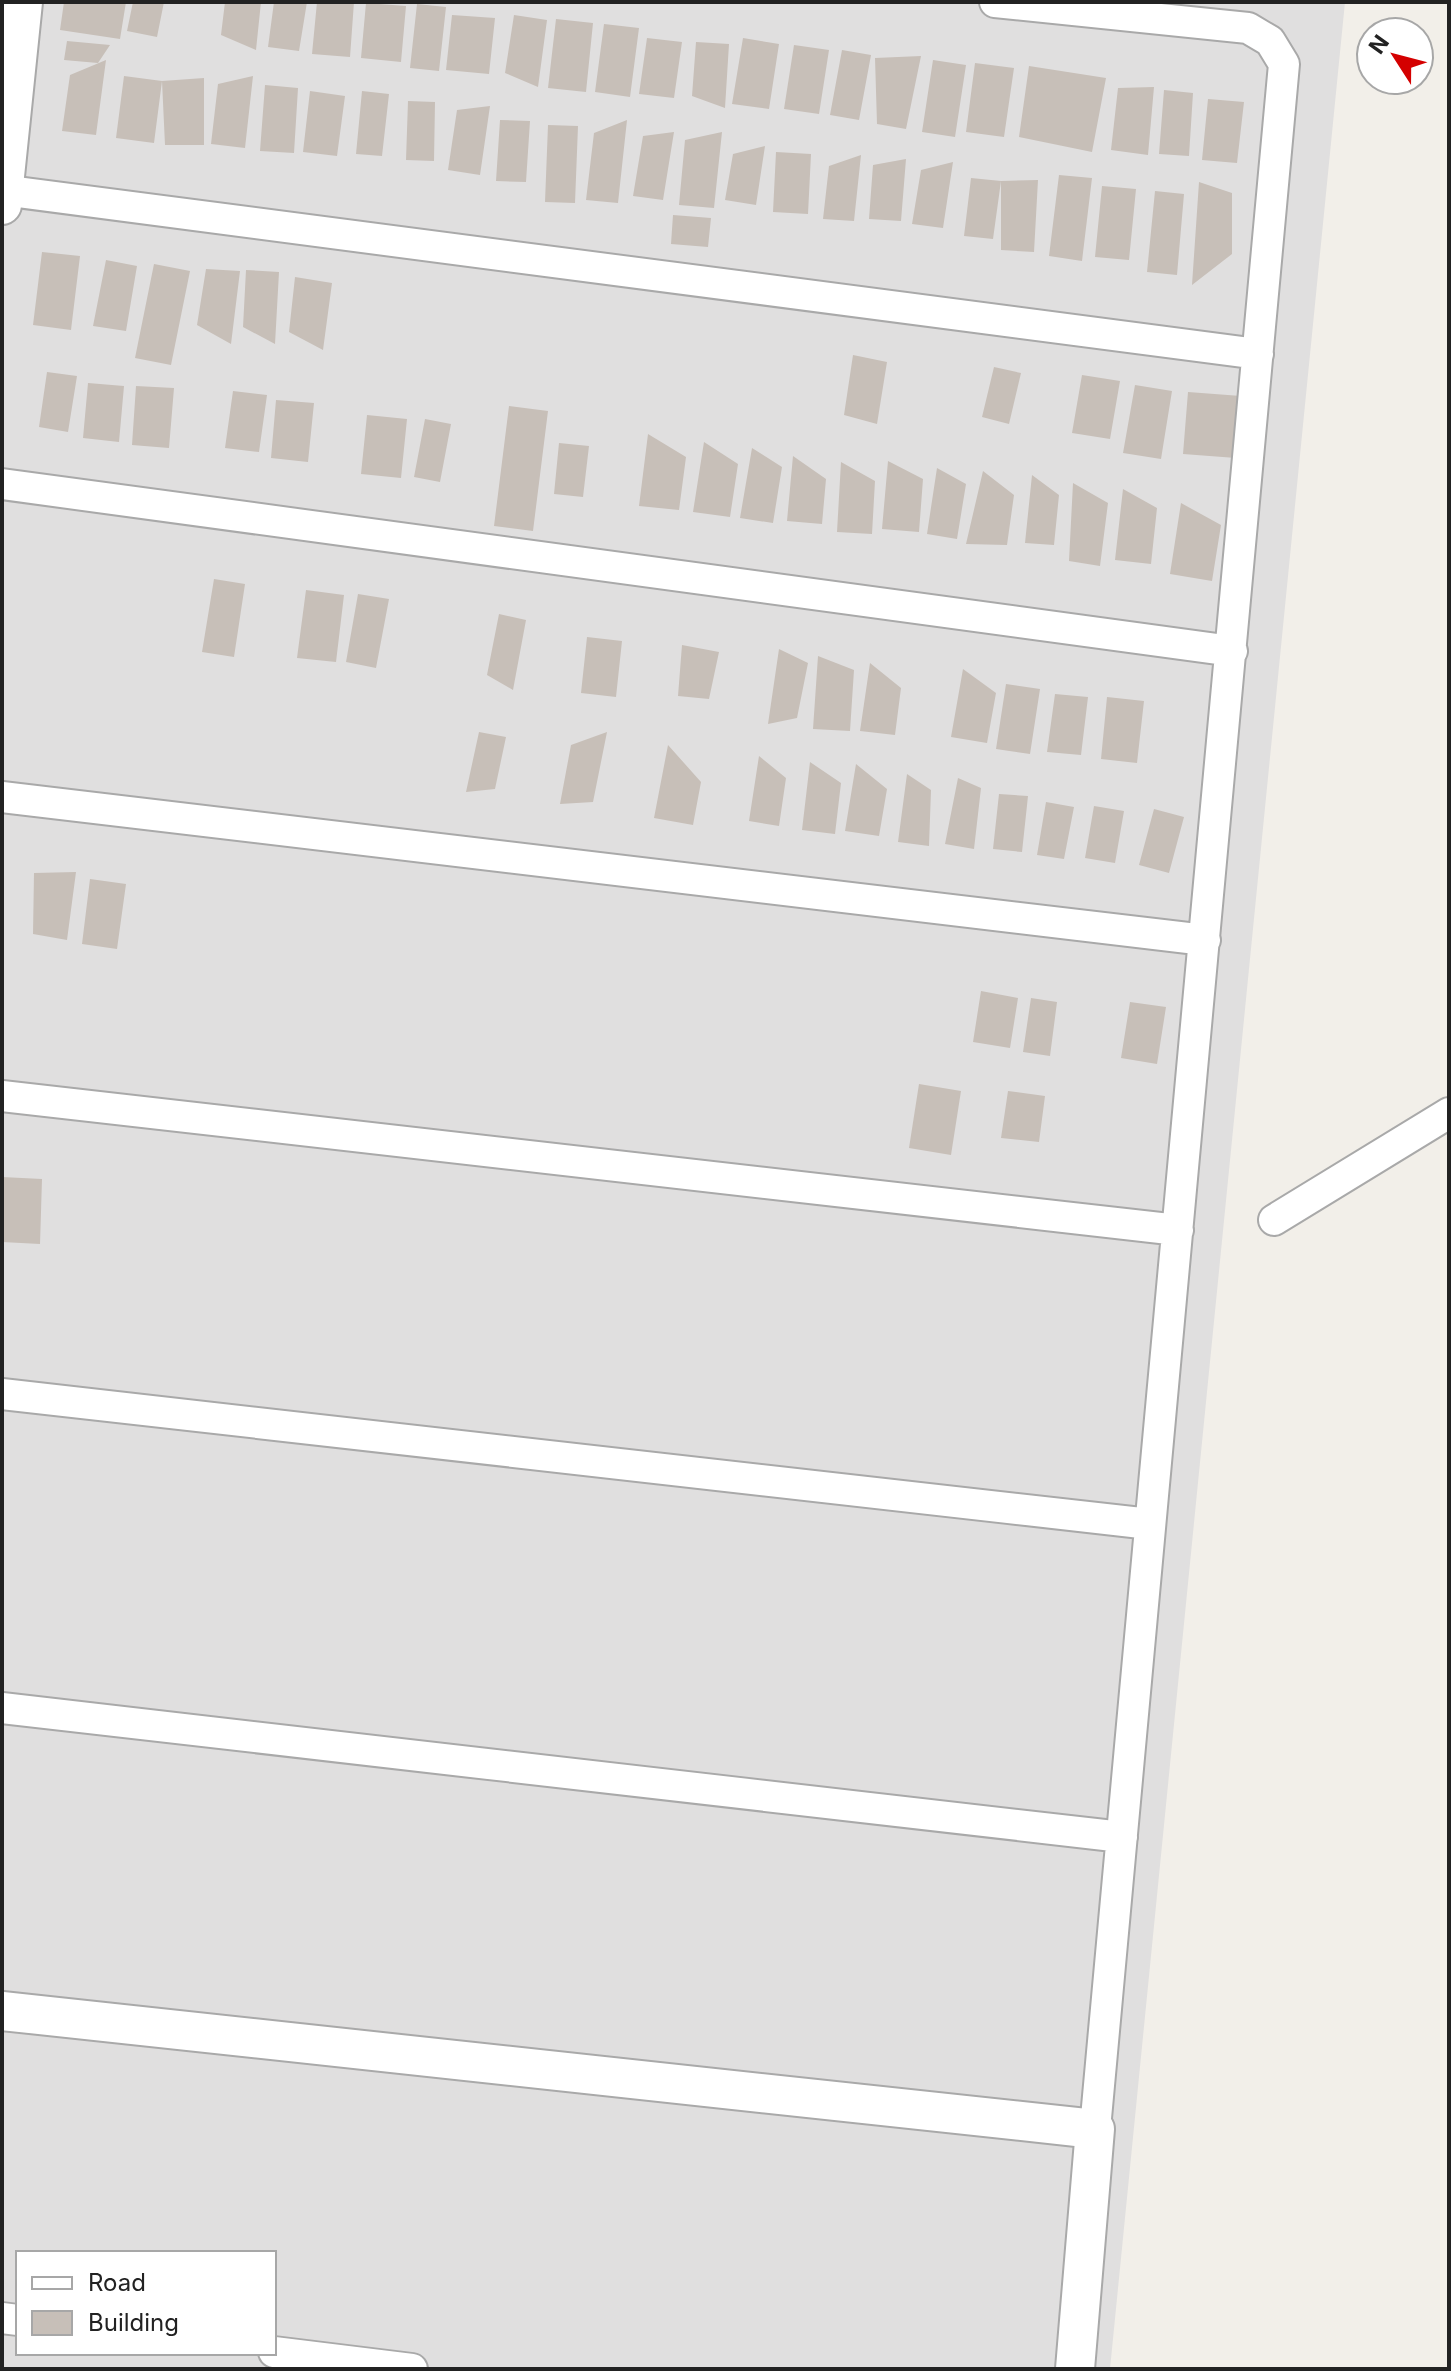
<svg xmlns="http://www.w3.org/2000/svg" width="1451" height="2371" font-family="Inter,sans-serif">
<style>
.residential{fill:#e0dfdf;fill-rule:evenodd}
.building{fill:#c7bfb8}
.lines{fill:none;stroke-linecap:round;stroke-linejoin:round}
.minor-casing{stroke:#a9a9a9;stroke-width:34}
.tertiary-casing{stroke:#a9a9a9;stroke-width:42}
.minor{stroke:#fff;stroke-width:30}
.tertiary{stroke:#fff;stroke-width:38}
</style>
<rect width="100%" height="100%" fill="#f2efe9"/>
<path class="residential" d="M2 2H1345L1110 2369H2ZM18 2253H274V2353H18Z"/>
<path class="building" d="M64 2H126L120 39 60 30Z
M133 2H164L157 37 127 31Z
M225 2H261L256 50 221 35Z
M274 2H307L299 51 268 47Z
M317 2H354L350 57 312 54Z
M366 3 406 6 401 62 361 58Z
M417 4 446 7 439 71 410 68Z
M452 15 495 18 489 74 446 70Z
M514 15 547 20 538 87 505 73Z
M556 19 593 23 586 92 548 88Z
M604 24 639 28 630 97 595 92Z
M647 38 682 42 674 98 639 94Z
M743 38 779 44 769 109 732 104Z
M67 41 110 45 98 63 64 60Z
M696 42 729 44 725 108 692 96Z
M794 45 829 50 819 114 784 109Z
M842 50 871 55 859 120 830 115Z
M921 56 906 129 877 124 875 58Z
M106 60 96 135 62 131 70 75Z
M933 60 966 65 955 137 922 132Z
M975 63 1014 68 1004 137 966 132Z
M1029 66 1106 78 1092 152 1019 137Z
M124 76 162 81 204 78V145H165L162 81 154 143 116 138Z
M253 76 245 148 211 144 218 84Z
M265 85 298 88 294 153 260 151Z
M1154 87 1148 155 1111 150 1118 88Z
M1164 90 1193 93 1189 156 1159 154Z
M310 91 345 96 337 156 303 152Z
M362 91 389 94 382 156 356 154Z
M1208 99 1244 102 1237 163 1202 160Z
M408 101 435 102 434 161 406 160Z
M490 106 480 175 448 170 457 110Z
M500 120 530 121 526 182 496 181Z
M627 120 618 203 586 200 594 133Z
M548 125 578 126 575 203 545 202Z
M674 132 663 200 633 196 643 136Z
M722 132 714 208 679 205 685 140Z
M765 146 756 205 725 200 733 154Z
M776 152 811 154 808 214 773 212Z
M861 155 854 221 823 219 829 166Z
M906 159 901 221 869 219 873 165Z
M953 162 943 228 912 224 921 170Z
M1059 175 1092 178 1082 261 1049 256Z
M971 178 1001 181 993 239 964 236Z
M1038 180 1034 252 1001 250V181Z
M1199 182 1232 193V254L1192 285Z
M1102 186 1136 189 1129 260 1095 257Z
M1155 191 1184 194 1177 275 1147 272Z
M673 215 711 218 708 247 671 244Z
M42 252 80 256 71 330 33 325Z
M106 260 137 266 126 331 93 326Z
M154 264 190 271 171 365 135 358Z
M206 269 240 271 231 344 197 325Z
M246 270 279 272 275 344 243 327Z
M295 277 332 283 323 350 289 332Z
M853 355 887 362 877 424 844 415Z
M994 367 1021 373 1009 424 982 417Z
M47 372 77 376 68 432 39 427Z
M1082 375 1120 381 1110 439 1072 433Z
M88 383 124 386 119 442 83 438Z
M1135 385 1172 391 1161 459 1123 453Z
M136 386 174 388 169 448 132 445Z
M233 391 267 395 259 452 225 448Z
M1188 392 1241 396 1236 458 1183 454Z
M276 400 314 403 308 462 271 458Z
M509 406 548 411 533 531 494 526Z
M367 415 407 419 401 478 361 474Z
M425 419 451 424 440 482 414 477Z
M648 434 686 457 679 510 639 506Z
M704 442 738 464 730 517 693 512Z
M559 443 589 446 583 497 554 494Z
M752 448 782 467 773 523 740 518Z
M793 456 826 479 822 524 787 521Z
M888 461 923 479 919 532 882 529Z
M841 462 875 481 872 534 837 532Z
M937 468 966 484 957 539 927 534Z
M983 471 1014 495 1007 545 966 544Z
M1032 475 1059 495 1054 545 1025 543Z
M1073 483 1108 503 1100 566 1069 561Z
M1123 489 1157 508 1151 564 1115 560Z
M1181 503 1221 525 1212 581 1170 574Z
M214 579 245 584 234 657 202 652Z
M306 590 344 595 336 662 297 658Z
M358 594 389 599 376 668 346 662Z
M499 614 526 620 513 690 487 675Z
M587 637 622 641 616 697 581 693Z
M682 645 719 652 709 699 678 696Z
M779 649 808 663 797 718 768 724Z
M818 656 854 670 850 731 813 729Z
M870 663 901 688 895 735 860 731Z
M963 669 996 693 987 743 951 737Z
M1006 684 1040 689 1030 754 996 749Z
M1055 694 1088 697 1081 755 1047 752Z
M1107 697 1144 701 1137 763 1101 759Z
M479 732 506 737 495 789 466 792Z
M607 732 593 802 560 804 571 745Z
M668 745 701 782 693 825 654 818Z
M759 756 786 778 779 826 749 821Z
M810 762 841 783 835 834 802 830Z
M856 764 887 789 879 836 845 831Z
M907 774 931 790 929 846 898 842Z
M958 778 981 788 974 849 945 844Z
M999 794 1028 796 1022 852 993 849Z
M1046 802 1074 807 1064 859 1037 855Z
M1094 806 1124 811 1115 863 1085 858Z
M1154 809 1184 817 1169 873 1139 865Z
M76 872 67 940 33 934 34 873Z
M90 879 126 884 117 949 82 944Z
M981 991 1018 998 1010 1048 973 1042Z
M1031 998 1057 1002 1050 1056 1023 1052Z
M1130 1002 1166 1007 1157 1064 1121 1058Z
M919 1084 961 1091 951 1155 909 1148Z
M1008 1091 1045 1096 1039 1142 1001 1138Z
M2 1177 42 1179 40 1244 2 1242Z"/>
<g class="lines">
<defs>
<path id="minor" d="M995 2 1248 28 1270 41 1284 64 1095 2129
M2 190 1258 354
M2 484 1232 651
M2 797 1205 940
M2 1096 1178 1230
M1274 1220 1449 1113
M2 1394 1150 1524
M2 1708 1122 1837
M2 2318 18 2320
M274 2352 412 2369"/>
<path id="tertiary" d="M2 205 23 2
M2 2011 1095 2129 1075 2369"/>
</defs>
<use href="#minor" class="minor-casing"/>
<use href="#tertiary" class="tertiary-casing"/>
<use href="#minor" class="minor"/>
<use href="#tertiary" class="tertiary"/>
</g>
<rect width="1451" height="2371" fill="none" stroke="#222222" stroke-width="8"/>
<rect x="16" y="2251" width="260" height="104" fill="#ffffff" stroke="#a7a7a7" stroke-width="2"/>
<rect x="32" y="2277" width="40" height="12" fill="#ffffff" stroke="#a7a7a7" stroke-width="2"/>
<text x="88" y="2291" font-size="24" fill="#222222">Road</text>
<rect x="32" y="2311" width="40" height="24" fill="#c7bfb8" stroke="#a7a7a7" stroke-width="2"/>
<text x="88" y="2331" font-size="24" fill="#222222">Building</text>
<g transform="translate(1395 56) rotate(306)"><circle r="38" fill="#ffffff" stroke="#a7a7a7" stroke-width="2"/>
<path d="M0-6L14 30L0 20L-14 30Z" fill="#d40000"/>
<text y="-12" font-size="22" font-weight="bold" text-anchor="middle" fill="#222222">N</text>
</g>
</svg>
